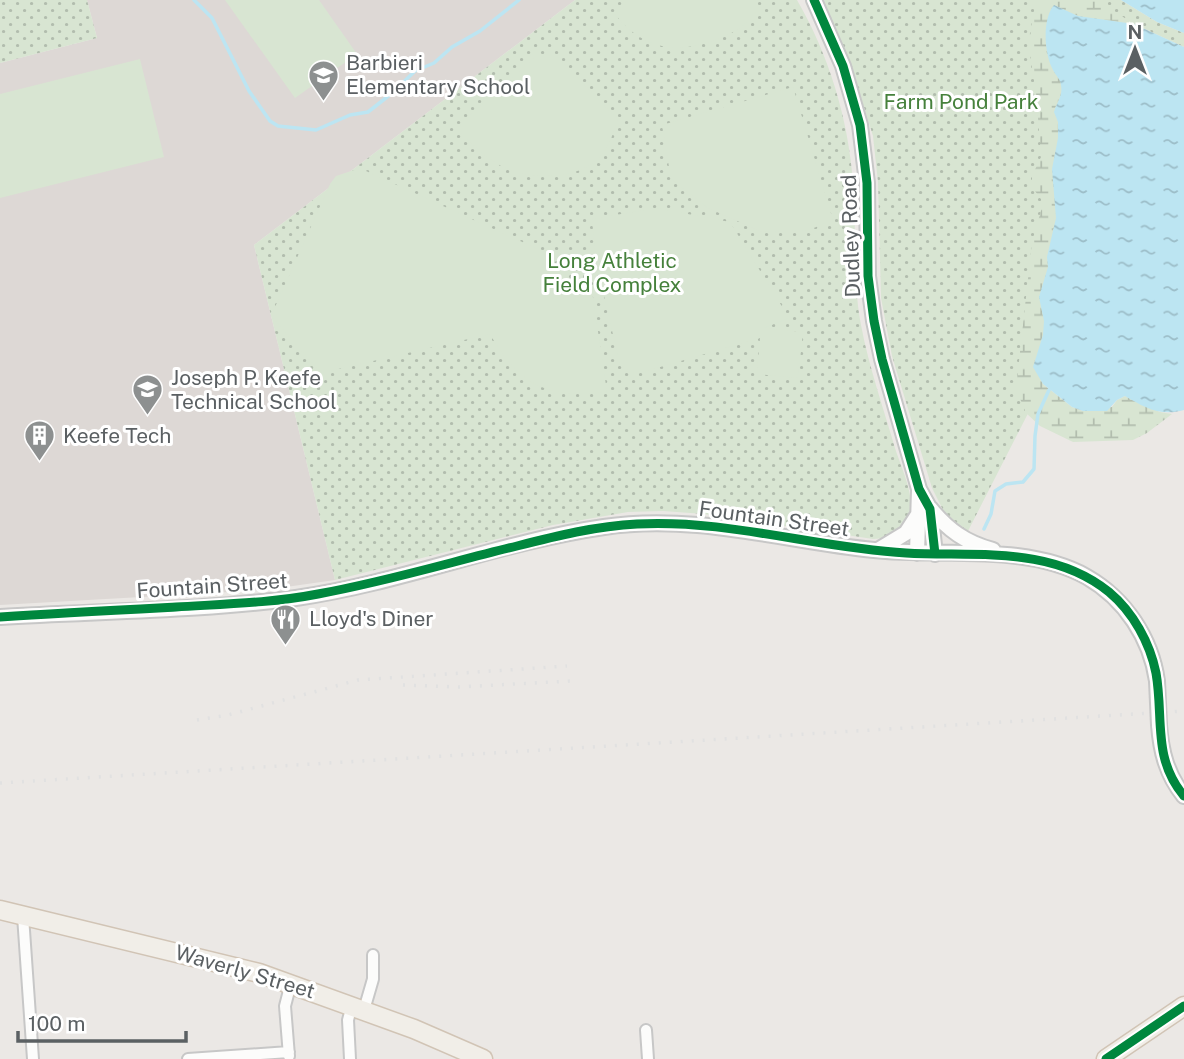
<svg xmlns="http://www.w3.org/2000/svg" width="1184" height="1059" font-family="'Public Sans',sans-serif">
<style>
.education{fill:#ddd8d5}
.grass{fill:url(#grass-dots)}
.wetland{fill:url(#wetland-marsh)}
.pitch{fill:#d8e5d2}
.water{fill:url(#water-ripples)}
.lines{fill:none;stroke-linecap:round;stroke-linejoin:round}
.stream{stroke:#bce5f2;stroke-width:3.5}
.minor-casing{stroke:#c7c7c7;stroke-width:14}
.tertiary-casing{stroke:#c7c7c7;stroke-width:18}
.primary-casing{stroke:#d1c4b5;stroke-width:21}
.minor{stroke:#fcfcfb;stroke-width:10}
.tertiary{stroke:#fcfcfb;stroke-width:14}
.primary{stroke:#f1eee8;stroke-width:18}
.rail{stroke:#e1e1e1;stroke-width:3.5;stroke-dasharray:2 9;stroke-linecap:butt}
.tertiary-bridge-casing{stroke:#c7c7c7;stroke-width:18;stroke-linecap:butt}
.tertiary-bridge{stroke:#fcfcfb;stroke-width:14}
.cycleway-casing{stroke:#fff;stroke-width:13}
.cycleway{stroke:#00873e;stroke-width:9}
.labels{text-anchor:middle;stroke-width:6;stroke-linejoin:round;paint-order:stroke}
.poi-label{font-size:21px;fill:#5b6063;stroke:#fff;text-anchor:start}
.park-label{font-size:21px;fill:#46813c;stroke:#fff}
.street-label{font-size:21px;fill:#5b6063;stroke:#fff}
</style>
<defs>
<pattern id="grass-dots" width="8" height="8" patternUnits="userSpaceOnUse" patternTransform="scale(1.75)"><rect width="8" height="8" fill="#d8e5d2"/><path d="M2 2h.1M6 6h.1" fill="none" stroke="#b2bdae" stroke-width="1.8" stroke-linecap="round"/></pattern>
<pattern id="wetland-marsh" width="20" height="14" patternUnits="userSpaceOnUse" patternTransform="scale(1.75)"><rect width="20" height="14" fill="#d8e5d2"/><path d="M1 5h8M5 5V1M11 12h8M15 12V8" fill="none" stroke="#b2bdae"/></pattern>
<pattern id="water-ripples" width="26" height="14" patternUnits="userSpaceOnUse" patternTransform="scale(1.75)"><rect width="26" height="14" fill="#bce5f2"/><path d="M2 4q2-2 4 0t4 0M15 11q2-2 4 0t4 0" fill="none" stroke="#9cbdc8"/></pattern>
</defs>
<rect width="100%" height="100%" fill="#ebe8e5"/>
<path class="education" d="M87 0H575L254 245 335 580 265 590 0 605V63L97 38Z"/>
<path class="grass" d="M0 0H87L97 38 0 63Z
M575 0H797C829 55 848 118 853 182 857 230 852 277 861 325 869 367 883 407 895 448 901 467 912 489 911 509 909 528 891 539 873 539L704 514 663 511 628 512 553 525 335 580 254 245Z
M822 0H1121L1157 22 1184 33V47L1134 24 1043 384 967 533 944 512 932 488 892 356 881 298 878 182 873 136 850 63Z"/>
<path class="wetland" d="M1036 0H1097L1134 24 1078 16 1054 5C1045 23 1042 52 1053 70 1056 76 1060 78 1061 85 1063 96 1057 101 1054 111L1058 122V138L1052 169 1056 218 1047 257 1048 267 1039 297 1044 321 1043 335 1034 360 1043 384 1072 407 1083 411 1112 407 1117 400 1125 396 1160 412 1172 414 1147 433 1133 440 1073 442 1040 426 1026 413 1016 389 1032 242 1042 207 1041 199 1032 187V176L1041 157 1036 92 1028 44Z"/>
<path class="pitch" d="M225 0H319L357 54 295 98Z
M627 0H755L756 12C745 27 730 35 712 41 673 55 640 47 615 14Z
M535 57H558L618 120C613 133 609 148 599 158 576 181 528 180 501 166 484 157 470 142 456 128Z
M140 59 164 157 0 198V94Z
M793 87 833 220 809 230 762 232 708 208 671 179 662 125Z
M354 170 366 171 551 255 537 289 580 281 592 291 607 392C549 399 519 386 490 334L321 373 271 316 330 184 336 176Z
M656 208 730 222 789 318 764 328 803 332 798 378 757 374 760 338 636 374 620 365 596 261 592 219Z"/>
<path class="water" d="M1121 0H1184V33L1157 22Z
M1054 5 1078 16 1134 24 1184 47V410C1160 417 1144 407 1125 396L1117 400 1107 411H1083L1072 407 1043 384 1033 367 1043 335 1044 321 1039 297 1048 267 1047 257 1056 218 1052 169 1058 138V122L1054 112C1057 102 1063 96 1061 85 1060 78 1056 76 1053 70 1044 54 1042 19 1054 5Z"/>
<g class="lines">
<path class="stream" d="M194 0 212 18 249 91 270 121 278 126 316 130 350 115 368 112 391 94 415 71 434 63 452 47 480 31 519 0
M984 529 991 514 995 491 1006 484 1023 482 1034 469 1035 436 1038 414 1049 390"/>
<defs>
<path id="minor" d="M23 916 33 1059
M364 1010 373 979V955
M646 1030 648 1059
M289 1056 285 1006 291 983
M188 1059 289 1052
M350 1059 348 1020 352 1005"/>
<path id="tertiary" d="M814 0 843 66 860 125 867 183 868 276 874 321 882 359 919 489 930 509 935 554
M930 508C948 530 966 543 993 550
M878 550 906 533 917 516
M917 553 919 491
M0 617C97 611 200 611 296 598 401 583 500 542 604 527 694 513 785 541 874 550 941 557 1027 543 1087 577 1125 599 1151 638 1157 681
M1159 725C1161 752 1167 775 1184 796"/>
<path id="primary" d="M0 910 259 973 414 1029 483 1059
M1106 1059 1184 1006"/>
</defs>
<use href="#minor" class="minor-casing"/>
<use href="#tertiary" class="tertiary-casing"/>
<use href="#primary" class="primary-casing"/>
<use href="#minor" class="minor"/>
<use href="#tertiary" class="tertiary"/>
<use href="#primary" class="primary"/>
<path class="rail" d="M403 685 459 687 571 681
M197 720 228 715 358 680 567 666
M0 783 1184 711"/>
<defs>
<path id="tertiary-bridge" d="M1157 681 1159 725"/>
</defs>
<use href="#tertiary-bridge" class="tertiary-bridge-casing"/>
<use href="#tertiary-bridge" class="tertiary-bridge"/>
<defs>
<path id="cycleway" d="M814 0 843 66 860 125 867 183 868 276 874 321 882 359 919 489 930 509 935 554
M0 617C59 613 118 610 176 607 224 604 272 603 318 594 385 582 451 562 517 546 556 536 596 526 637 524 727 519 816 548 906 553 976 557 1051 545 1109 592 1133 612 1150 643 1156 673 1164 718 1152 758 1184 796
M1106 1059 1184 1006"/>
</defs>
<use href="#cycleway" class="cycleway-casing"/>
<use href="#cycleway" class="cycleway"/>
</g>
<defs>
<symbol id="school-pin" viewBox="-11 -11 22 30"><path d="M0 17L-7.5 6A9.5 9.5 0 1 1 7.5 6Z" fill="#8d9090" stroke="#fff"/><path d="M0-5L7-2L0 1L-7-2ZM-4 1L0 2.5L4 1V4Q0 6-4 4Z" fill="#fff"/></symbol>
<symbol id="building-pin" viewBox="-11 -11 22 30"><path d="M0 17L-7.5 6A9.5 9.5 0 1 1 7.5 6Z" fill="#8d9090" stroke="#fff"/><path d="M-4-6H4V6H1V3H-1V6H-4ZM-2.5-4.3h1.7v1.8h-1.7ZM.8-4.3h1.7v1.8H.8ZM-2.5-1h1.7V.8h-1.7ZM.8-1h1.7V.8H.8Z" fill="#fff"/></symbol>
<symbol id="restaurant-pin" viewBox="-11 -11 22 30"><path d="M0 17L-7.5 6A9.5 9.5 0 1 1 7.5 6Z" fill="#8d9090" stroke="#fff"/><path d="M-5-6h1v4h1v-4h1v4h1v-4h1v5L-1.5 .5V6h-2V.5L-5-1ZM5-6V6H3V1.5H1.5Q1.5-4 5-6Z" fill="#fff"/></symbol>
</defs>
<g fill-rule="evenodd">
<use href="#school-pin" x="306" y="58" width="35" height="47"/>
<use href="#school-pin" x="130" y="372" width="35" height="47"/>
<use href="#building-pin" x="22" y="418" width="35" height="47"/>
<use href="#restaurant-pin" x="268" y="602" width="35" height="47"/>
</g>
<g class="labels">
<g class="poi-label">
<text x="346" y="70">Barbieri<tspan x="346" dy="24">Elementary School</tspan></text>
<text x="171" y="385">Joseph P. Keefe<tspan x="171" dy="24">Technical School</tspan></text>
<text x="63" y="443">Keefe Tech</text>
<text x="309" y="626">Lloyd's Diner</text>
</g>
<g class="park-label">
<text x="961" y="109">Farm Pond Park</text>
<text x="612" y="268">Long Athletic<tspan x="612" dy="24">Field Complex</tspan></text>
</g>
<g class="street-label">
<text transform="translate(851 236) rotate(-92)" y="7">Dudley Road</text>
<text transform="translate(774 519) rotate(8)" y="7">Fountain Street</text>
<text transform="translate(212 586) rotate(-4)" y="7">Fountain Street</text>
<text transform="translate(245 972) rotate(16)" y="7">Waverly Street</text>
</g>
</g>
<g transform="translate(1135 49)" stroke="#ffffff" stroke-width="5" paint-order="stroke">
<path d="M0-5L12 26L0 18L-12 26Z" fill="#5b6063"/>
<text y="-10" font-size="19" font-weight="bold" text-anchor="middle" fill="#5b6063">N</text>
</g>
<path d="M18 1031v10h168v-10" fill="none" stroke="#5b6063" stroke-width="3.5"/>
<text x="28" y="1031" font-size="21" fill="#5b6063" stroke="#ffffff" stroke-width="5" paint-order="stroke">100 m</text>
</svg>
